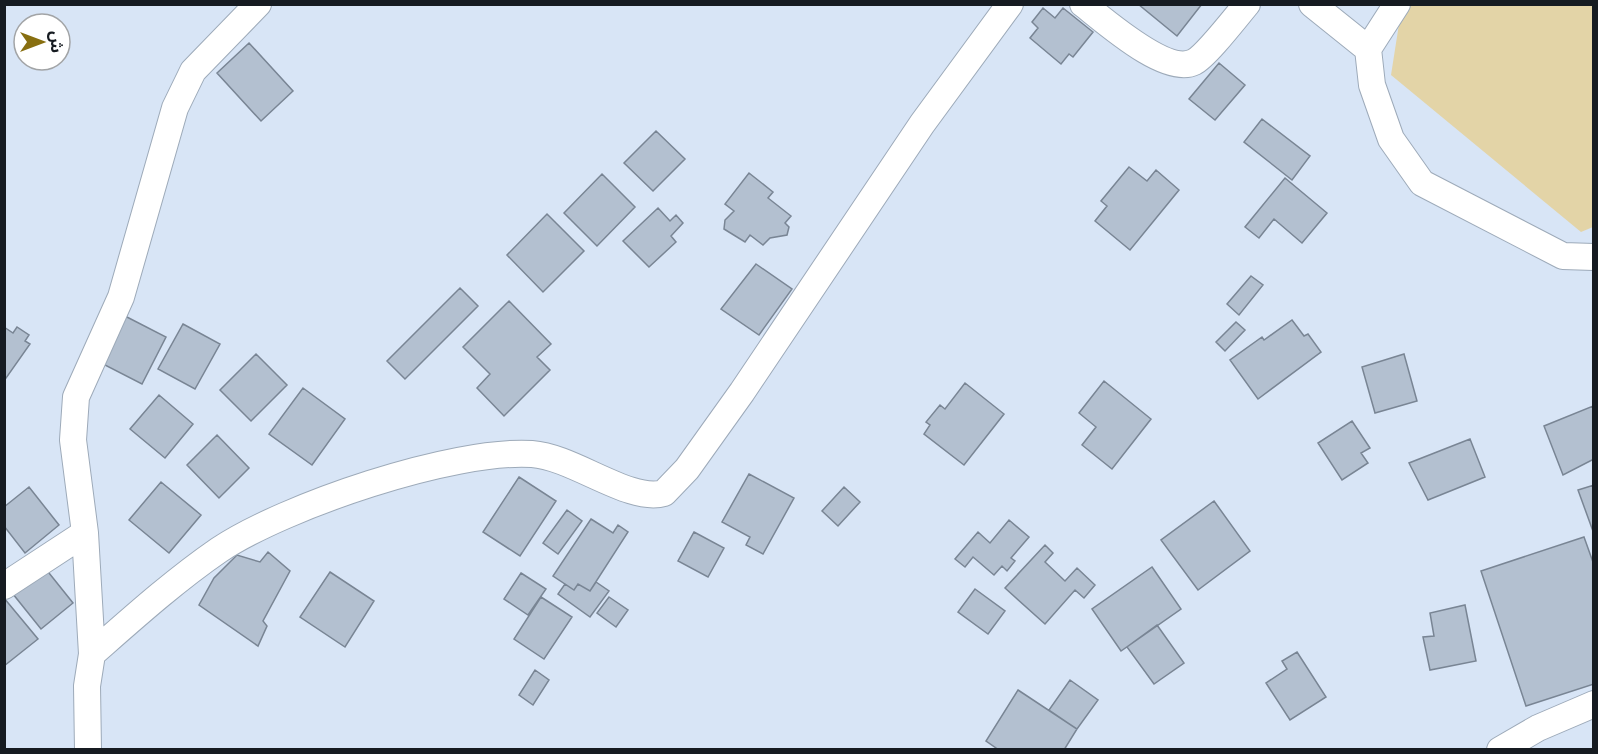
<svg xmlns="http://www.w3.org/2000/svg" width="1598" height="754" font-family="'Noto Serif','Noto Sans Arabic',serif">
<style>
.green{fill:#e3d4a7}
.building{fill:#b3c0d0;stroke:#798594;stroke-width:1.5}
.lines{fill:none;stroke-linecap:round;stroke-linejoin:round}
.street-casing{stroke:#9daab9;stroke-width:28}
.street{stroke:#fff;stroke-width:26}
</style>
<rect width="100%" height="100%" fill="#d8e5f6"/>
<path class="green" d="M1402 5H1593V227L1581 232 1391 75Z"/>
<path class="building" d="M1138 4H1202L1177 36Z
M1043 8 1055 18 1063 8 1093 32 1073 57 1069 54 1061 64 1030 38 1038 28 1032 22Z
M249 43 293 91 261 121 217 73Z
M1219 63 1245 85 1215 120 1189 99Z
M1262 119 1310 156 1292 180 1244 142Z
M656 131 685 159 653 191 624 163Z
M1129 167 1147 181 1156 170 1179 190 1130 250 1095 221 1107 206 1101 201Z
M749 173 773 192 768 198 791 216 785 223 789 227 787 235 770 238 763 245 750 235 745 242 724 229 725 220 734 211 725 204Z
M602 174 635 207 597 246 564 213Z
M1285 178 1327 213 1302 243 1274 219 1259 238 1245 227Z
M658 208 670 221 676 215 683 223 671 236 676 242 649 267 623 241Z
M547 214 584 251 543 292 507 255Z
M756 264 792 289 759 335 721 309Z
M1251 276 1263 285 1239 315 1227 304Z
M460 288 478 306 405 379 387 361Z
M509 301 551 344 537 357 550 370 504 416 477 388 490 374 463 347Z
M123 315 166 337 142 384 99 362Z
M1292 320 1304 336 1308 334 1321 352 1258 399 1230 360 1262 337 1264 340Z
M1236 322 1245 330 1225 351 1216 342Z
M183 324 220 344 195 389 158 369Z
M4 327 13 333 17 327 29 335 25 341 30 344 4 381Z
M256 354 287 385 251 421 220 390Z
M1404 354 1417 401 1375 413 1362 367Z
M1104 381 1151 419 1112 469 1082 445 1096 427 1079 413Z
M965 383 1004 414 964 465 924 434 930 425 926 422 940 405 945 409Z
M303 388 345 419 312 465 269 434Z
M159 395 193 424 165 458 130 429Z
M1593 406 1594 459 1563 475 1544 426Z
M1352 421 1370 448 1361 453 1368 463 1342 480 1318 443Z
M217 435 249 468 219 498 187 465Z
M1470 439 1485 477 1428 500 1409 463Z
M749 474 794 498 763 554 746 545 750 537 722 522Z
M519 477 556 501 520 556 483 532Z
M161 482 201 515 169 553 129 520Z
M1594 485V534L1578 490Z
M29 487 59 525 25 553 4 526V507Z
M844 487 860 502 838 526 822 511Z
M1214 501 1250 551 1198 590 1161 540Z
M567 510 582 521 558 554 543 543Z
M591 519 613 533 618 525 628 532 590 591 578 584 574 590 553 576Z
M1009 520 1029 537 1011 558 1015 561 1007 571 1002 566 994 575 973 557 965 567 955 559 978 532 990 543Z
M694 532 724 548 708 577 678 561Z
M1584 537 1594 565V684L1526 706 1481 571Z
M1045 545 1053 553 1045 562 1065 581 1077 568 1095 585 1084 598 1075 590 1045 624 1005 588Z
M268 552 290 571 263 621 267 626 258 646 199 605 214 578 237 555 260 562Z
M1152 567 1181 609 1121 651 1092 609Z
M45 568 73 603 41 629 13 594Z
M330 572 374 601 345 647 300 617Z
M521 573 546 589 528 615 504 599Z
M596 582 609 591 590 617 558 594 565 584 574 590 578 584 590 591Z
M975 589 1005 611 988 634 958 612Z
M541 597 572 617 544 659 514 639Z
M609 597 628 610 616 627 597 613Z
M4 598 38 639 4 666Z
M1465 605 1476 661 1430 670 1423 637 1434 636 1430 613Z
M1157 625 1184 663 1154 684 1127 647Z
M1297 652 1326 697 1290 720 1266 683 1287 669 1282 661Z
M535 670 549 680 533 705 519 695Z
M1070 680 1098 700 1077 729 1049 710Z
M1018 690 1077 729 1064 750H999L986 741Z"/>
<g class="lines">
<defs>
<path id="street" d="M1083 4C1105 21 1166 76 1194 62 1206 56 1236 17 1247 4
M1312 4 1368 49
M1397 4 1368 49 1372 85 1391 139 1422 183 1563 256 1594 257
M4 586 85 533
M92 654C133 618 174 581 219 550 285 506 453 449 532 454 574 457 629 503 664 493L687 469 742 392 922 124 1010 4
M88 750 87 686 92 654 85 533 73 440 76 397 121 297 175 108 193 71 258 4
M1500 750 1538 728 1594 704"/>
</defs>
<use href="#street" class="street-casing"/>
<use href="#street" class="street"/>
</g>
<rect width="1598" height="754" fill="none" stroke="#161b21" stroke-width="12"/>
<g transform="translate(42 42) rotate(90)"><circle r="28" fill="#ffffff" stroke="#a2a4a6" stroke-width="1.5"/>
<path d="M0-4.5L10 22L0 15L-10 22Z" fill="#886f10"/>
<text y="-9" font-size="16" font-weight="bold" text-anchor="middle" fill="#161b21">ش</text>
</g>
</svg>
